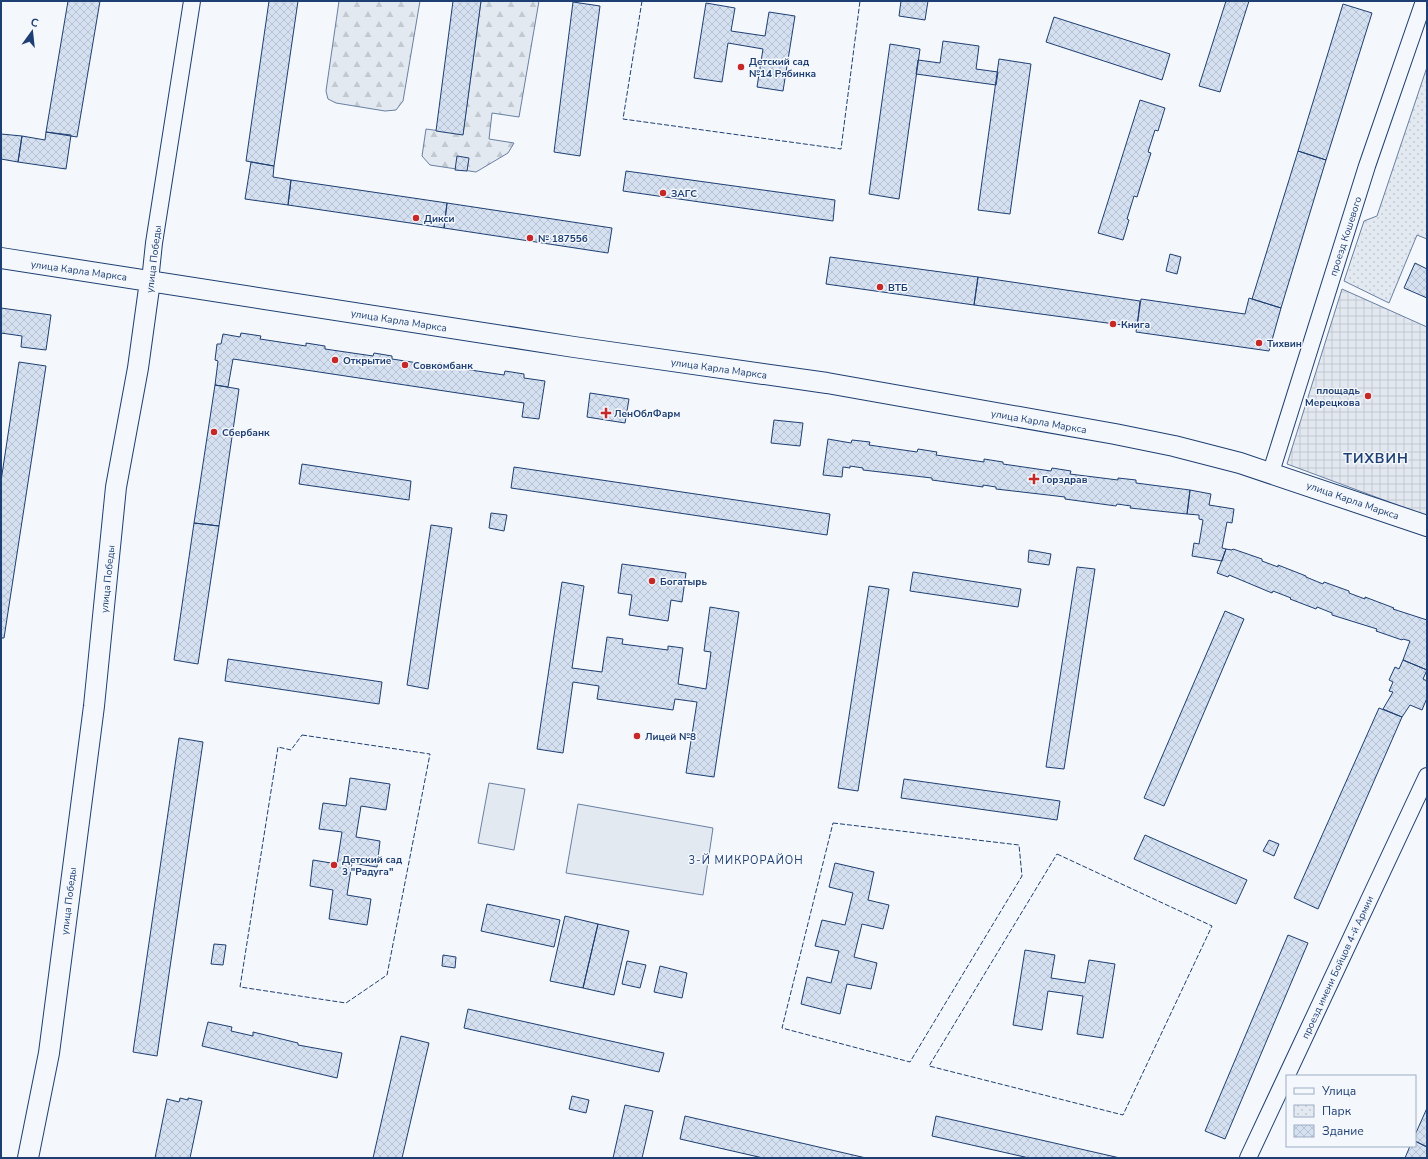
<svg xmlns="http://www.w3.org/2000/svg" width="1428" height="1159" font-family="'Nunito Sans',sans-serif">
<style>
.green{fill:#e3e9f0;stroke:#687fa3}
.forest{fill:url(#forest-firs);stroke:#687fa3}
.park{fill:url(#park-dots);stroke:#687fa3}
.plaza{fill:url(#plaza-grid);stroke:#687fa3}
.building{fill:url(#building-cross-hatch);stroke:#1d3f73}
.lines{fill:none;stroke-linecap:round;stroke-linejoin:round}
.minor-casing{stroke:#1d3f73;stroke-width:18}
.major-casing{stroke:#1d3f73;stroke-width:22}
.minor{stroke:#f4f7fb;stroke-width:16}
.major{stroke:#f4f7fb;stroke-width:20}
.fence{stroke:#1d3f73;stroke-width:1;stroke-dasharray:5 2;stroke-linecap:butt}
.poi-dot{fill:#c62828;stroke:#f4f7fb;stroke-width:1.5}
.labels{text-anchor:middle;stroke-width:3;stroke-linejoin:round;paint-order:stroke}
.poi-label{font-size:10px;font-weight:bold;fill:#1d3f73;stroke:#f4f7fb;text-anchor:start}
.street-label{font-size:10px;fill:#1d3f73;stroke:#f4f7fb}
.neighbourhood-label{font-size:11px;letter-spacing:1px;fill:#1d3f73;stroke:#f4f7fb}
.district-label{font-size:14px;font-weight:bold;letter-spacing:1px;fill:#1d3f73;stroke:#f4f7fb}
</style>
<defs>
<pattern id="forest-firs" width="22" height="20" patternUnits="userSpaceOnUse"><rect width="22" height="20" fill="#e3e9f0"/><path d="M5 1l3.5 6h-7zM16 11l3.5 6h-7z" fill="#c2c9d1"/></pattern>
<pattern id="park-dots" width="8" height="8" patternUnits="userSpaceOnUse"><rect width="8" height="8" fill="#e3e9f0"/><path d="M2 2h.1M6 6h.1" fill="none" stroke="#c2c9d1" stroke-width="1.8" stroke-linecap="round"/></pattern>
<pattern id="plaza-grid" width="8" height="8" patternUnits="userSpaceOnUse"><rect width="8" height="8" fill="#e3e8f0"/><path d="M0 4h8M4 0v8" fill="none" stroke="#c2c8d1"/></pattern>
<pattern id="building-cross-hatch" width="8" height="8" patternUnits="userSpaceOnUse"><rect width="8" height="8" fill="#d5e0f0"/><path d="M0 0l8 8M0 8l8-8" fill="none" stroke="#b6c1d1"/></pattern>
</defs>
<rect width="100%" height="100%" fill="#f4f7fb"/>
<path class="green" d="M489 783 525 789 514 850 478 843Z
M578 804 713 828 703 895 566 873Z"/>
<path class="forest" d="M339 1H420L403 101 396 110 385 111 336 103 328 99 326 91Z
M481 1H539L519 117 492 113 489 139 514 143 508 153 476 172 430 165 422 156 426 129 463 134Z"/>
<path class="park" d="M1427 67V239L1417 235 1389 303 1344 281 1364 221 1377 216Z"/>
<path class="plaza" d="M1342 289 1427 327V516L1287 464Z"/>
<path class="building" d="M68 1H100L77 137 46 132Z
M269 1H298L274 166 246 161Z
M453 1H481L463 135 436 131Z
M901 1H928L925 20 899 16Z
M1226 1H1249L1220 92 1199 86Z
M573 2 600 6 580 156 554 152Z
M706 3 735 8 731 31 765 36 769 12 795 16 783 91 757 87 763 49 728 43 722 82 694 78Z
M1343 4 1372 13 1326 160 1298 151Z
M1054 17 1170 54 1162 80 1046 42Z
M943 41 979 46 976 69 998 72 996 85 916 74 918 60 940 63Z
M890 44 920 49 899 199 869 194Z
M999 59 1031 64 1010 214 978 210Z
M1140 100 1165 108 1158 131 1155 130 1148 152 1151 153 1137 197 1134 196 1127 219 1129 220 1123 240 1098 233Z
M46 132 71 135 66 169 18 162 22 136 45 140Z
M1 134 22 136 18 162 1 159Z
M1298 151 1326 160 1281 308 1252 299Z
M457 156 469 158 467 171 455 170Z
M251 162 274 166 273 177 291 180 288 205 245 199Z
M626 171 835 200 833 221 623 191Z
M291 180 447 203 444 228 288 205Z
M447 203 612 228 608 253 444 228Z
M1170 254 1181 257 1177 274 1166 271Z
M830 257 978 277 974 305 826 284Z
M1415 263 1427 269V298L1404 288Z
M978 277 1140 301 1137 327 974 305Z
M1249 298 1281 308 1269 351 1136 332 1141 299 1245 314Z
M1 308 51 315 46 350 21 347 22 336 1 333Z
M241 333 261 336 260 339 306 346V343L325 346V349L373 356 374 353 392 356V359L438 366 439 363 457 366V368L504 375 505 371 524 374V378L545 381 539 419 522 417 524 403 233 359 228 387 215 385 218 361 215 360 217 344H221L223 334 240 337Z
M19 362 46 366 4 638H1V481Z
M215 385 239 389 219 526 194 523Z
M590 393 629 399 625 423 587 417Z
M774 420 803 423 800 446 771 443Z
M828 439 851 443 852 440 870 442 869 445 917 452 918 449 937 452 936 455 984 462V459L1003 462V464L1051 471 1052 468 1071 471 1070 474 1118 480V478L1136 480V483L1190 490 1187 514 1130 508 1131 506 1117 504 1116 506 1065 499V497L996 489V487L983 485V487L932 480V478L863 470V468L850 466V468L843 467 842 477 823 475Z
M302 464 411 481 409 500 299 484Z
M514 467 830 514 827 535 511 488Z
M1190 490 1211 494 1209 505 1234 509 1232 523 1227 522 1222 548 1226 549 1222 561 1192 556 1194 543 1199 544 1203 520 1199 519V515L1187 514Z
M491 513 507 515 504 531 489 528Z
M194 523 219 526 198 664 174 660Z
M431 525 452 528 428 689 407 685Z
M1226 549 1232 550 1233 549 1262 559V561L1278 567V565L1306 576V577L1323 584 1324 582 1349 591V593L1365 599V597L1394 608 1393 609 1427 620V670L1403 660 1410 641 1403 639 1402 640 1376 631 1377 629 1332 615V613L1317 607 1316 609 1290 599 1291 598 1273 591 1272 593 1229 575 1228 577 1217 573Z
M1029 550 1051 554 1049 565 1028 562Z
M622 564 686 573 682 602 671 600 668 621 629 615 632 595 618 593Z
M1077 567 1095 569 1064 769 1046 767Z
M913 572 1021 589 1018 607 910 591Z
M562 582 584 586 572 668 602 672 607 637 623 639 622 644 668 650V646L683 648 678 684 706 689 711 652 704 651 710 607 739 612 714 777 686 773 697 702 675 699 673 710 597 699 599 686 573 682 563 753 537 749Z
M869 586 889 589 858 791 838 788Z
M1225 611 1244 619 1164 806 1144 798Z
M228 659 382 682 379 704 225 681Z
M1403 660 1427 670 1423 679 1427 681V698L1422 710 1410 705 1402 717 1383 709 1393 692 1389 691 1393 682 1389 680 1395 667 1399 669Z
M1379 708 1402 717 1318 909 1294 898Z
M179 738 203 742 157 1056 133 1052Z
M350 778 390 784 386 810 361 806 356 837 380 841 377 867 352 863 347 895 371 899 367 925 329 919 333 890 310 886 313 860 337 864 342 832 319 829 323 803 346 806Z
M904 779 1060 801 1057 820 901 798Z
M1145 835 1247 880 1236 904 1134 859Z
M1269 840 1279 844 1274 856 1263 851Z
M835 863 874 872 868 900 889 905 883 929 862 924 854 957 877 963 871 989 847 984 840 1014 801 1004 807 977 831 983 839 951 815 946 822 920 845 925 853 893 829 887Z
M487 904 560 920 554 947 481 931Z
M565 916 598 924 583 988 550 981Z
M598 924 629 931 614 995 583 988Z
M1288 935 1308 943 1225 1139 1205 1131Z
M214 944 226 945 223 965 211 964Z
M1025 950 1055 955 1051 978 1085 983 1089 960 1115 964 1103 1038 1077 1034 1083 996 1048 991 1042 1030 1013 1025Z
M443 955 456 957 455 968 442 966Z
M627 961 646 965 640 988 622 984Z
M660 966 687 973 682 998 654 992Z
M468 1009 664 1053 659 1072 464 1028Z
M208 1022 232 1027 231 1031 253 1036V1032L298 1043V1045L342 1053 337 1078 202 1046Z
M401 1036 429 1043 402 1158H373Z
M572 1096 589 1100 586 1113 569 1109Z
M180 1098 188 1100V1098L202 1101 190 1158H155L167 1099 179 1102Z
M625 1105 653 1111 642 1158H613Z
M1427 1108V1147L1415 1141V1135Z
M685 1116 866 1158H763L680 1139Z
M936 1116 1120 1158H1029L932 1136Z
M1415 1141 1427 1147V1158H1405L1410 1146H1415Z"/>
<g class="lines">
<defs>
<path id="minor" d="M150 281 154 243 192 1
M1271 472 1367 166 1424 1
M1248 1158 1427 776"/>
<path id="major" d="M1 258 574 347 827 383 1115 434 1174 446 1240 463 1427 526
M28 1158 49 1053 94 706 116 487 138 368 150 281"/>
</defs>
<use href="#minor" class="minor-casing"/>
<use href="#major" class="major-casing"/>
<use href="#minor" class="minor"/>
<use href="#major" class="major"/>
<path class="fence" d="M642 1 623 119 841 149 860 1
M302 735 430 754 387 975 346 1003 240 987 278 747 291 750Z
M833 823 1019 845 1022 876 910 1062 782 1028Z
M1057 854 1212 926 1123 1115 929 1066Z"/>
</g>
<g class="poi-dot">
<circle cx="741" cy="67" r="4"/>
<circle cx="663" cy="193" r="4"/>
<circle cx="416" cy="218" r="4"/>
<circle cx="530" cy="238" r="4"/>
<circle cx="880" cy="287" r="4"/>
<circle cx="1113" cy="324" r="4"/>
<circle cx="1259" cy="343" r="4"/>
<circle cx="335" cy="360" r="4"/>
<circle cx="405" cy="365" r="4"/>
<circle cx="1368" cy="396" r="4"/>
<path d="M604 407h4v4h4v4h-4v4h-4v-4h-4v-4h4z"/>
<circle cx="214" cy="432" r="4"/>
<path d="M1032 473h4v4h4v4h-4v4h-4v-4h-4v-4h4z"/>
<circle cx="652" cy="581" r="4"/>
<circle cx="637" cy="736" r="4"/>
<circle cx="334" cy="865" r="4"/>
</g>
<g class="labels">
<g class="poi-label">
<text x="749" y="65">Детский сад<tspan x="749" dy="12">№14 Рябинка</tspan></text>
<text x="671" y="197">ЗАГС</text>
<text x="424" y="222">Дикси</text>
<text x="538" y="242">№ 187556</text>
<text x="888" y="291">ВТБ</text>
<text x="1121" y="328">Книга</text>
<text x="1267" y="347">Тихвин</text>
<text x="343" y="364">Открытие</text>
<text x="413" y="369">Совкомбанк</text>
<text x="1360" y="394" text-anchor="end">площадь<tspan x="1360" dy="12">Мерецкова</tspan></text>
<text x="614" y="417">ЛенОблФарм</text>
<text x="222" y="436">Сбербанк</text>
<text x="1042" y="483">Горздрав</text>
<text x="660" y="585">Богатырь</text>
<text x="645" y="740">Лицей №8</text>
<text x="342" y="863">Детский сад<tspan x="342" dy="12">3 "Радуга"</tspan></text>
</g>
<g class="street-label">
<text transform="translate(1345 236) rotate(-72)" y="4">проезд Кошевого</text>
<text transform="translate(153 259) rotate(-83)" y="4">улица Победы</text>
<text transform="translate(79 270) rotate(8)" y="4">улица Карла Маркса</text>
<text transform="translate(399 320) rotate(9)" y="4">улица Карла Маркса</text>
<text transform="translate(719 368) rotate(8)" y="4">улица Карла Маркса</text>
<text transform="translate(1039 421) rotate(10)" y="4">улица Карла Маркса</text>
<text transform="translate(1353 500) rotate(19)" y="4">улица Карла Маркса</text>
<text transform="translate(107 579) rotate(-84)" y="4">улица Победы</text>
<text transform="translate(68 901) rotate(-83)" y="4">улица Победы</text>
<text transform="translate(1337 967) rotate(-65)" y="4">проезд имени Бойцов 4-й Армии</text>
</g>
<g class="neighbourhood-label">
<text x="746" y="864">3-Й МИКРОРАЙОН</text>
</g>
<g class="district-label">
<text x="1376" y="463">ТИХВИН</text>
</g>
</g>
<rect width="1428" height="1159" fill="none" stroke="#1d3f73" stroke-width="4"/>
<rect x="1286" y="1075" width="130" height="72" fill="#f4f7fb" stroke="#9eadc5"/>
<rect x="1294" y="1088" width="20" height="6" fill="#f4f7fb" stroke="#9eadc5"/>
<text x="1322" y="1095" font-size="12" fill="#1d3f73">Улица</text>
<rect x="1294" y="1105" width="20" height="12" fill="url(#park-dots)" stroke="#9eadc5"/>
<text x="1322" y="1115" font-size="12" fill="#1d3f73">Парк</text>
<rect x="1294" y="1125" width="20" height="12" fill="url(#building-cross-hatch)" stroke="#9eadc5"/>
<text x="1322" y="1135" font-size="12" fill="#1d3f73">Здание</text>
<g transform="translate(32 32) rotate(15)" stroke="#f4f7fb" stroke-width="3" paint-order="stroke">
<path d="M0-3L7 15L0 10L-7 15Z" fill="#1d3f73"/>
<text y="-6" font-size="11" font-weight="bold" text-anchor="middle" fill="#1d3f73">С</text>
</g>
</svg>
